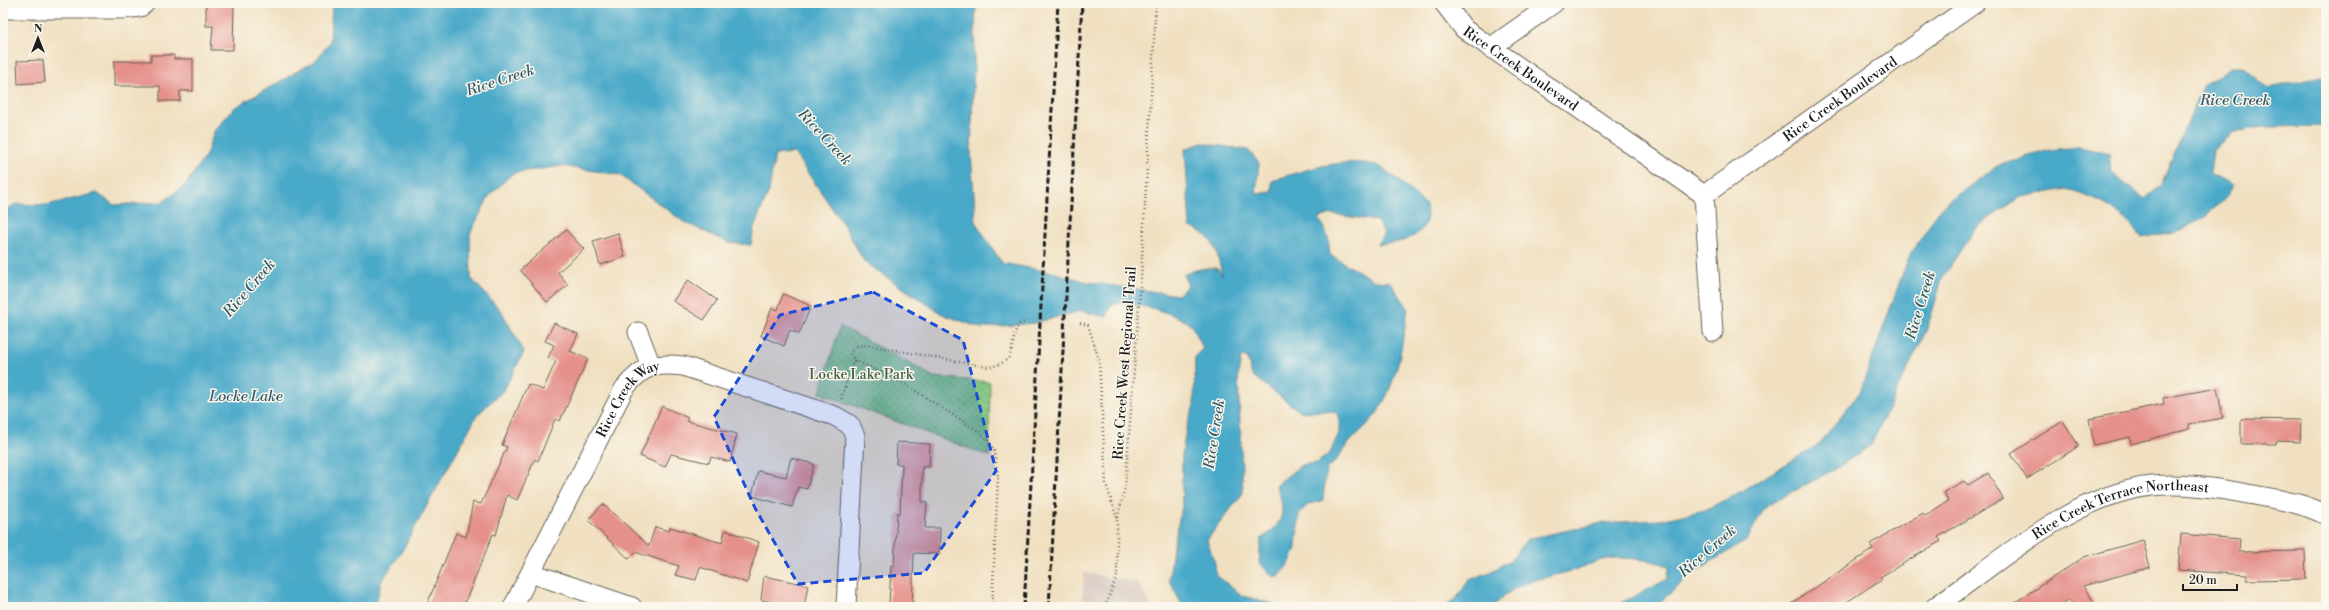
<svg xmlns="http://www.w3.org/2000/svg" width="2329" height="610" font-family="'Libre Bodoni',serif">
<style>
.industrial{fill:#cfc0ba}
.park{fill:url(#park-dots);stroke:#4e714e}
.water{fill:#4aa9c9;stroke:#336272}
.building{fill:#e5908b}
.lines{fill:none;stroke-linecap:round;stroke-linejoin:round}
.street-casing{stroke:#666156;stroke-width:21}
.path{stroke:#666156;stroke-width:2.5;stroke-dasharray:1 3;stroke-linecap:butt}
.street{stroke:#fff;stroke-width:19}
.rail{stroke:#1c1c1c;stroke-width:3;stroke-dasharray:6 3;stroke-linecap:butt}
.marked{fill:#1d4ed8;fill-opacity:0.2;stroke:#1d4ed8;stroke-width:3;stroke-dasharray:8 5;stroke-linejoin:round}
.labels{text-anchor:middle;stroke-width:3;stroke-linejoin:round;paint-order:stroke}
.street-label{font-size:14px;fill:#1c1c1c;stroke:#fbf7ec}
.park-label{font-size:14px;fill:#446044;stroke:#fbf7ec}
.water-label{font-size:15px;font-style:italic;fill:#315b6a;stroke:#fbf7ec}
</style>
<defs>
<pattern id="park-dots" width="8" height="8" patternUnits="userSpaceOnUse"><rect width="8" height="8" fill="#81c681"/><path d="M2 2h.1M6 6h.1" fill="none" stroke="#69a069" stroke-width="1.8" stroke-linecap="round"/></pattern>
</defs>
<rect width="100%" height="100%" fill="#fbf7ec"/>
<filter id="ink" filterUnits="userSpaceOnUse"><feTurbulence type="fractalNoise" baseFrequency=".025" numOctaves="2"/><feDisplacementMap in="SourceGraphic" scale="8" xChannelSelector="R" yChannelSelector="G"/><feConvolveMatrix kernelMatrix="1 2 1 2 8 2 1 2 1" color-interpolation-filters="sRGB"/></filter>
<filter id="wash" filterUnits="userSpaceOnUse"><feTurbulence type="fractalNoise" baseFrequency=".012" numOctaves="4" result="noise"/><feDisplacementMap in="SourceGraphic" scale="16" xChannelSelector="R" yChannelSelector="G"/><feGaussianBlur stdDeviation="0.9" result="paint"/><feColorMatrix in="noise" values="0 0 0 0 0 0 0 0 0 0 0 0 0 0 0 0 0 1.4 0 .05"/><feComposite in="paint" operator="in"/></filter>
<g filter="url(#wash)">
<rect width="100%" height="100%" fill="#f0e0c1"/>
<path class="industrial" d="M1084 573 1137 582 1152 607H1082Z"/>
<path class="park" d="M840 326 934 377 990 382 989 456 820 393Z"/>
<path class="water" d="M332 3H976L971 153 976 223 1002 263 1056 273 1087 282 1178 295 1188 285 1183 275C1195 269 1204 268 1217 268L1222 275C1217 252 1215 236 1190 227L1185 149 1201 143 1248 150 1259 163 1256 194 1272 192V181C1302 170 1344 157 1376 165 1385 167 1417 197 1426 205 1426 209 1428 217 1426 221 1420 240 1395 244 1377 244L1384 234 1377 221 1332 214 1319 218 1328 237 1330 255 1375 281 1390 282 1408 308C1402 344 1398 382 1377 413 1369 425 1357 433 1348 444 1339 455 1338 461 1326 469L1323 500 1308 505 1299 514 1296 548 1292 559 1279 577 1272 576 1259 563 1261 539C1284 523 1287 512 1276 485L1301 465 1317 463 1330 453 1339 433V415C1328 407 1312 414 1299 411L1252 375 1247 357H1241L1238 377 1243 493 1207 540 1215 563 1216 575 1243 596 1284 607H1183L1169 580 1173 547 1182 507V455L1186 429 1194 405 1195 356 1203 348C1199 341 1195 328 1189 324 1175 312 1130 301 1112 304L1107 317 1080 311 1034 323 981 328 942 314 865 263 845 227 794 153 775 155 769 191 754 227 751 245 729 243 684 222 620 175 562 166 513 173 489 196 470 234 471 278 502 312 524 352 504 390 477 415 402 551 381 582 375 607H3V211L16 204 47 205 97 193 114 205 163 202 186 184 206 155 214 131 234 108 315 61 330 42Z
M2230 67H2242L2269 88 2316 77 2326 78V126L2262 127 2234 132 2213 151 2210 173 2234 185C2222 206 2198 223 2176 232 2166 236 2152 235 2141 237L2128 221 2101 202 2067 189 2020 197 1976 228 1943 276 1927 329 1871 445 1840 466 1765 507 1746 541 1697 570 1659 603 1653 607H1613L1668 579 1669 566C1652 560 1634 558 1615 558 1602 558 1587 566 1574 570 1545 579 1513 581 1493 607H1445L1456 599 1469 580 1490 572 1512 559 1527 539 1602 523 1660 520 1705 510 1742 491 1819 444 1860 392 1908 259 1941 207 1997 166 2049 150 2079 147 2109 153 2111 173 2145 199 2161 185 2203 85Z"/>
<g id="blocks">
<path class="building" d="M206 3H234L233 50H211L213 26H206Z
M151 55H174V59H193V91H180V101H160V86H114V61H151Z
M43 60 45 82 18 84 17 61Z
M566 230 584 249 558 272 568 285 547 302 520 270Z
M618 233 625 257 600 265 593 241Z
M688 280 717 300 704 320 673 301Z
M783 294 811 306 799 334 790 330 784 346 761 336 772 308 778 310Z
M554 323 578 334 570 351 588 359 560 421 555 419 538 461 535 459 517 500 507 495 496 535 493 534 463 607H426L456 533 466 537 473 502 481 504 507 447 502 445 528 384 543 390 556 361 548 358 554 345 545 341Z
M2217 388 2223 418 2189 424V429L2131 444 2130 437 2094 445 2089 419 2164 404 2163 398Z
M662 406 688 418 686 421 737 434 730 462 711 457 709 463 671 454 665 467 640 456Z
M2241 419 2301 420 2300 442 2276 441V444H2241Z
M2063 421 2079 446 2027 479 2011 454Z
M897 442 930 444 929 467H922V502H927L925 528H940L939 554 914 553 912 607H889L891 565H894L897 513H900L902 464H896Z
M791 458 814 464 807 489 798 487 792 507 752 496 758 471 786 477Z
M1988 473 2003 499 1938 537 1941 541 1880 577 1882 579 1839 607H1786L1873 549 1870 544 1923 513 1925 516 1948 501 1944 492 1964 481 1968 485Z
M603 504 649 546 655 527 669 531 670 527 722 543 725 530 759 542 747 583 700 567 696 580 675 575 679 566 635 552 629 559 588 520Z
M2181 534 2240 539 2239 552 2305 551 2306 579 2247 580V575L2178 570Z
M2143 540 2150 567 2083 586 2094 602 2086 607H2074L2069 600 2058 607H2008L2084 557Z
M764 576 808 585 804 607H777L778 603 761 600Z"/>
</g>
</g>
<g filter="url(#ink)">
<use href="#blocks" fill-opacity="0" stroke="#666156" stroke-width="1"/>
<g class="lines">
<defs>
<g id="street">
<path id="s1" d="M1444 3 1464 29 1704 195 1975 3"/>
<path d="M3 9H122L140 7 145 3"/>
<path d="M1490 48 1554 3"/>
<path d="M1704 195 1713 332"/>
<path d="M638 332 651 366"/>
<path d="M531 573 632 607"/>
<path id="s2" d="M513 607 624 389C643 365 654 363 683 366L835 416 850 425 855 436 846 607"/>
<path id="s3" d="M1935 607C1997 563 2074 494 2152 486 2184 483 2216 488 2248 494 2274 499 2302 502 2326 515"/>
</g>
</defs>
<use href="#street" class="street-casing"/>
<path class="path" d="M1080 323 1088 325 1099 360 1106 484 1117 518
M841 399 854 360
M992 607 998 476 994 451 990 442 981 433 903 383 854 360 850 353 855 346 867 345 988 367C1021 362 1007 344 1019 324L1027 321
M1105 607 1117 576V519L1125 488 1141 278 1156 3"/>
<use href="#street" class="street"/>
<path class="rail" d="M1024 607 1058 3
M1049 607 1082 3"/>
</g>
</g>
<path class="marked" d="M873 292 963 340 996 471 924 573 798 584 755 508 714 417 780 315Z"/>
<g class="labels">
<g class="street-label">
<text dy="5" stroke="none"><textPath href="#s1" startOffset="102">Rice Creek Boulevard</textPath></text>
<text dy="5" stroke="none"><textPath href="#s1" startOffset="491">Rice Creek Boulevard</textPath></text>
<text transform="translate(1124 363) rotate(-86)" y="5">Rice Creek West Regional Trail</text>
<text dy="5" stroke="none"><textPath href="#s2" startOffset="240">Rice Creek Way</textPath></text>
<text dy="5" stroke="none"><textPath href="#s3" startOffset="215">Rice Creek Terrace Northeast</textPath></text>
</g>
<g class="park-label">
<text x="861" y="379">Locke Lake Park</text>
</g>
<g class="water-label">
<text transform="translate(500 80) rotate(-18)" y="5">Rice Creek</text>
<text x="2235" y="105">Rice Creek</text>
<text transform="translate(825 137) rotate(47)" y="5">Rice Creek</text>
<text transform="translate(249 288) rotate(-49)" y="5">Rice Creek</text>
<text transform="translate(1920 305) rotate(-73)" y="5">Rice Creek</text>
<text x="246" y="401">Locke Lake</text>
<text transform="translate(1214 434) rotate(-81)" y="5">Rice Creek</text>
<text transform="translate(1707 551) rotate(-41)" y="5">Rice Creek</text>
</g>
</g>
<rect width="2329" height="610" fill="none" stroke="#fbf7ec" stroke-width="16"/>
<g transform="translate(38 38)" stroke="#fbf7ec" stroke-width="3" paint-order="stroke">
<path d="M0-3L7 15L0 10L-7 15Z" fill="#1c1c1c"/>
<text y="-6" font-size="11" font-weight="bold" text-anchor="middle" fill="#1c1c1c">N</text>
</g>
<path d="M2183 584v6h54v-6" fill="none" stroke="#1c1c1c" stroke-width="2"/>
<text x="2189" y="584" font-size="12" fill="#1c1c1c" stroke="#fbf7ec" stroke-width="3" paint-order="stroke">20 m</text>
</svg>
